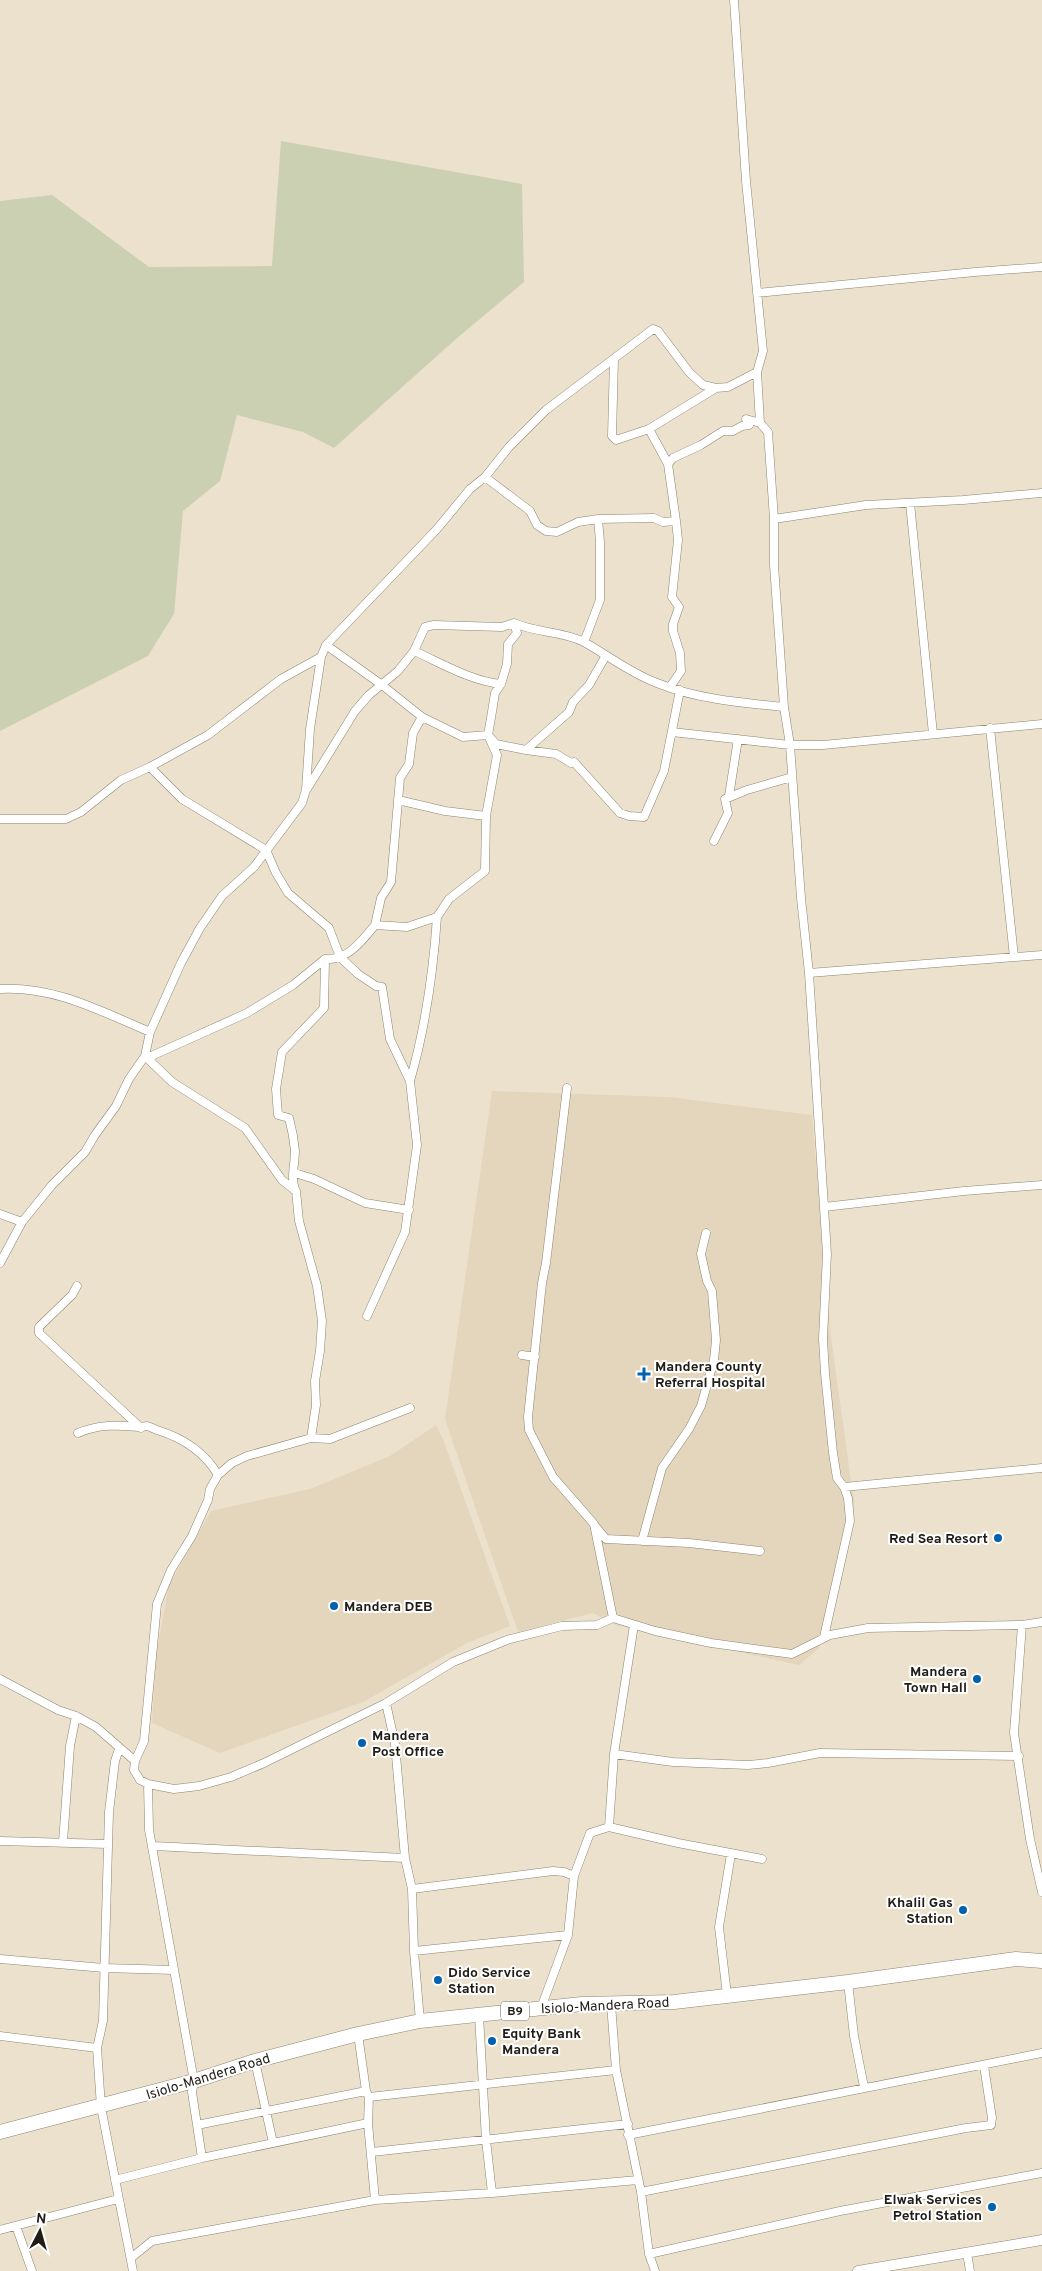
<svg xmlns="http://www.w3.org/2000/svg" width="1042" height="2271" font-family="Overpass,sans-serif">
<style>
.built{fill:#e3d6bc}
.green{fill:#ccd0b2}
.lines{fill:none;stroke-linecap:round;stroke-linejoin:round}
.street-casing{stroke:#8d8472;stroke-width:9}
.secondary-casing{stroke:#8d8472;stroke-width:11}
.highway-casing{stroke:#8d8472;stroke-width:15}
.street{stroke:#fff;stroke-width:8}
.secondary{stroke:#fff;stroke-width:10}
.highway{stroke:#fff;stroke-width:14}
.poi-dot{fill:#0061ae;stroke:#fff;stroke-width:2}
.labels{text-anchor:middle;stroke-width:4;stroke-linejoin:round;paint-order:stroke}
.shield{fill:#fff;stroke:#64615c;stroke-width:1}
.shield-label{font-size:12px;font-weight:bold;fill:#211d16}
.poi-label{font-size:14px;font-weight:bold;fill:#211d16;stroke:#fff;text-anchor:start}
.street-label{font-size:14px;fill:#211d16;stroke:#fff}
</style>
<rect width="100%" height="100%" fill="#ebe1cd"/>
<path class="built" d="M492 1091 669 1097 812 1115 830 1330 854 1503 819 1648 799 1665 615 1625 593 1613 518 1632 445 1419Z
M436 1425 443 1439 510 1626 467 1643 363 1702 220 1753 152 1723 156 1655 169 1585 211 1511 310 1489 390 1456Z"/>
<path class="green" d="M281 141 522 184 524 282 456 339 334 448 303 432 237 415 220 481 183 511 174 614 148 656 0 731V201L52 195 149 267 272 266Z"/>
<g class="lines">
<defs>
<path id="street" d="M734 0 746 181 763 351 757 372 760 423 768 432 774 519V565L784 707 790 745 801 898 809 973 827 1254 823 1339 825 1373 833 1453 837 1478 844 1487 848 1498 850 1521 824 1637
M757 293 975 272 1042 267
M614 359 612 436 616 440 649 429
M668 464 673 458 701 445 723 431H733L742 426 749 425 746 419 760 423
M485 477 530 511 537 525 546 531 557 532 578 522 598 519 654 518 663 522 676 521 678 540 672 597 679 607 673 624V631L680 653 681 671 670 687
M910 503 933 734
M774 519 866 505 963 500 1042 493
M676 521 668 464 649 429 716 388 728 387 757 372
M584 642 600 600V542L598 519
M326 645 382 685 422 717 463 737 488 735 496 744 526 750 569 712 573 702 589 685 605 657
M414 651C441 663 471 681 501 684
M990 728 1014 957
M672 732 790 745H823L1042 724
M526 750 556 754 571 763 574 762 620 813 629 816 644 817 664 771 680 690
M150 767 182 799 266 850 276 873 288 893 329 928 340 957 358 974 376 986 382 987 390 1039 410 1081 417 1145 405 1232 367 1316
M307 789 355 711 369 695 398 671 414 651 425 627 434 625 502 627 514 623C536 633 563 631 584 642 609 656 630 673 657 683 696 699 743 703 784 707
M729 796 738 739
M398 800 445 811 486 816
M0 819H66L81 812 121 780 150 767 208 735 281 679 321 657
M714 841 728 813 725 799 747 790 792 777
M375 925 381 898 391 882 400 778 409 764 413 733 422 717
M809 973 1042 955
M0 989C55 986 100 1011 150 1032
M145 1056 172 1082 245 1128 282 1180 296 1191 299 1221 317 1286 322 1321 320 1351 315 1381 316 1405 311 1438
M147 1058 247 1013 293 985 325 959C347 961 362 941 375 925L407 927 437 917 449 899 485 871 486 816 497 755 488 735 491 718 495 693 501 684 507 664 508 644 517 633 514 623
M410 1081C426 1026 433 975 437 917
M567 1088 546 1263 542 1283 528 1417 529 1430 553 1477 594 1524 613 1618
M295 1173 314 1179 365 1203 409 1210
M296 1191C290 1180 295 1163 295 1151 294 1140 292 1129 289 1118L278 1115 276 1089 282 1052 324 1008 325 959
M824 1207 964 1191 1042 1185
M0 1214 22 1222
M0 1263 22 1222 52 1185 85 1152 95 1135 116 1106 129 1079 145 1056 150 1032 181 963 200 928 222 896 254 867 302 803 306 790 310 729 321 657 326 645 437 529 470 489 485 477 509 447 546 410 653 329 658 331 689 372 703 385 716 388
M77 1286 72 1295 39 1327V1333L141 1428
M522 1355 535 1357
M78 1433C99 1424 117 1425 139 1427 142 1428 144 1426 147 1426 149 1426 154 1429 157 1430 183 1438 204 1451 218 1475
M844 1487 1042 1468
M595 1526 606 1539 689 1543 760 1551
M642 1541 662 1468 689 1429 701 1406 714 1360 716 1340 712 1291 707 1281 701 1254 706 1233
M1022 1625 1014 1733 1030 1839 1042 1892
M0 1679 58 1710 76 1716 96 1727 135 1761 134 1770 140 1780 148 1784 174 1789 199 1786 231 1777 264 1763 386 1703 453 1662 507 1640 562 1626 597 1625 613 1618 655 1631 711 1643 792 1654 830 1635 868 1628 1022 1625 1042 1622
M386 1703 395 1744 405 1858 412 1889 414 1951 420 2021
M119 1749 115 1761 109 1812 103 2021 97 2048 101 2107 133 2271
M614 1754 673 1762 748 1765 768 1763 820 1753 1019 1756
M135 1761 144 1741 157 1604 171 1570 192 1536 208 1500 210 1489 218 1475 232 1463 247 1456 311 1438 330 1439 410 1408
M148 1784 149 1830 194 2081 192 2092 202 2158
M609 1827 678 1843 762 1859
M0 1841 108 1844
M63 1842 70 1746 76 1716
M153 1846 405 1858
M412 1889 553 1871 564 1872 574 1876
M414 1951 568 1935
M0 1959 104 1968 174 1970
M848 1982 854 2036 864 2087
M727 1995 719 1927 731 1854
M611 2004 616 2070 641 2192 649 2254 655 2271
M541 2008 568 1935 574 1876 590 1833 609 1827 614 1754 634 1625
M479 2015 486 2140 492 2193
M358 2034 366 2091 369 2097 368 2123 375 2200
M0 2036 97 2048
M255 2061 273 2143
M369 2097 616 2070
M197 2125 366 2091
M628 2135 1042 2053
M372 2152 628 2124
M115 2180 202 2158 368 2123
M641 2192 966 2128 991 2125 992 2118 984 2066
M16 2226 32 2271
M0 2230 118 2199
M967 2253 970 2271
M649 2254 840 2211 1042 2173
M131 2258 152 2241 375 2200 492 2193 638 2180"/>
<path id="secondary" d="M858 2271 1042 2240"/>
<path id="highway" d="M0 2132 194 2081 255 2061 358 2034 420 2021 582 2004 674 2002 848 1982 987 1963 1016 1959 1042 1961"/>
</defs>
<use href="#street" class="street-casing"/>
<use href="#secondary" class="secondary-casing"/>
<use href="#highway" class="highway-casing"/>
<use href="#street" class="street"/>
<use href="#secondary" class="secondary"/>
<use href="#highway" class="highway"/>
</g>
<g class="poi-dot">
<path d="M641.5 1366.5h5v5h5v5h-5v5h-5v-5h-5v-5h5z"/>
<circle cx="998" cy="1538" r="5"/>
<circle cx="334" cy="1606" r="5"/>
<circle cx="977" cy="1679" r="5"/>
<circle cx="362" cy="1743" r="5"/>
<circle cx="963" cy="1910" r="5"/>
<circle cx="438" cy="1980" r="5"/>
<circle cx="492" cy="2041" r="5"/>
<circle cx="992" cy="2207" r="5"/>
</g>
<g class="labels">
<rect class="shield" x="501" y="2001.5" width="28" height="19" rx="4"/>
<g class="shield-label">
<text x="515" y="2015">B9</text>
</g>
<g class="poi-label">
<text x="655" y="1371">Mandera County<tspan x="655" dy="16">Referral Hospital</tspan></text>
<text x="988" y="1543" text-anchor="end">Red Sea Resort</text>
<text x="344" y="1611">Mandera DEB</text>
<text x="967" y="1676" text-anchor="end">Mandera<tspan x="967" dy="16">Town Hall</tspan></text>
<text x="372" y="1740">Mandera<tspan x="372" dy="16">Post Office</tspan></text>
<text x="953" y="1907" text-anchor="end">Khalil Gas<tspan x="953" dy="16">Station</tspan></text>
<text x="448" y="1977">Dido Service<tspan x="448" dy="16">Station</tspan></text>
<text x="502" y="2038">Equity Bank<tspan x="502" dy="16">Mandera</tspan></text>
<text x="982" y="2204" text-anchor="end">Elwak Services<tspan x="982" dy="16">Petrol Station</tspan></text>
</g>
<g class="street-label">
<text transform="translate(605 2005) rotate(-3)" y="5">Isiolo-Mandera Road</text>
<text transform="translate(208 2076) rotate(-17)" y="5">Isiolo-Mandera Road</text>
</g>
</g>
<g transform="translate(40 2231) rotate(6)" stroke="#ffffff" stroke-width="4" paint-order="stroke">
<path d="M0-4L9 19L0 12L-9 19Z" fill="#211d16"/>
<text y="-8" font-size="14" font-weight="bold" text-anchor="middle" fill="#211d16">N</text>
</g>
</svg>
